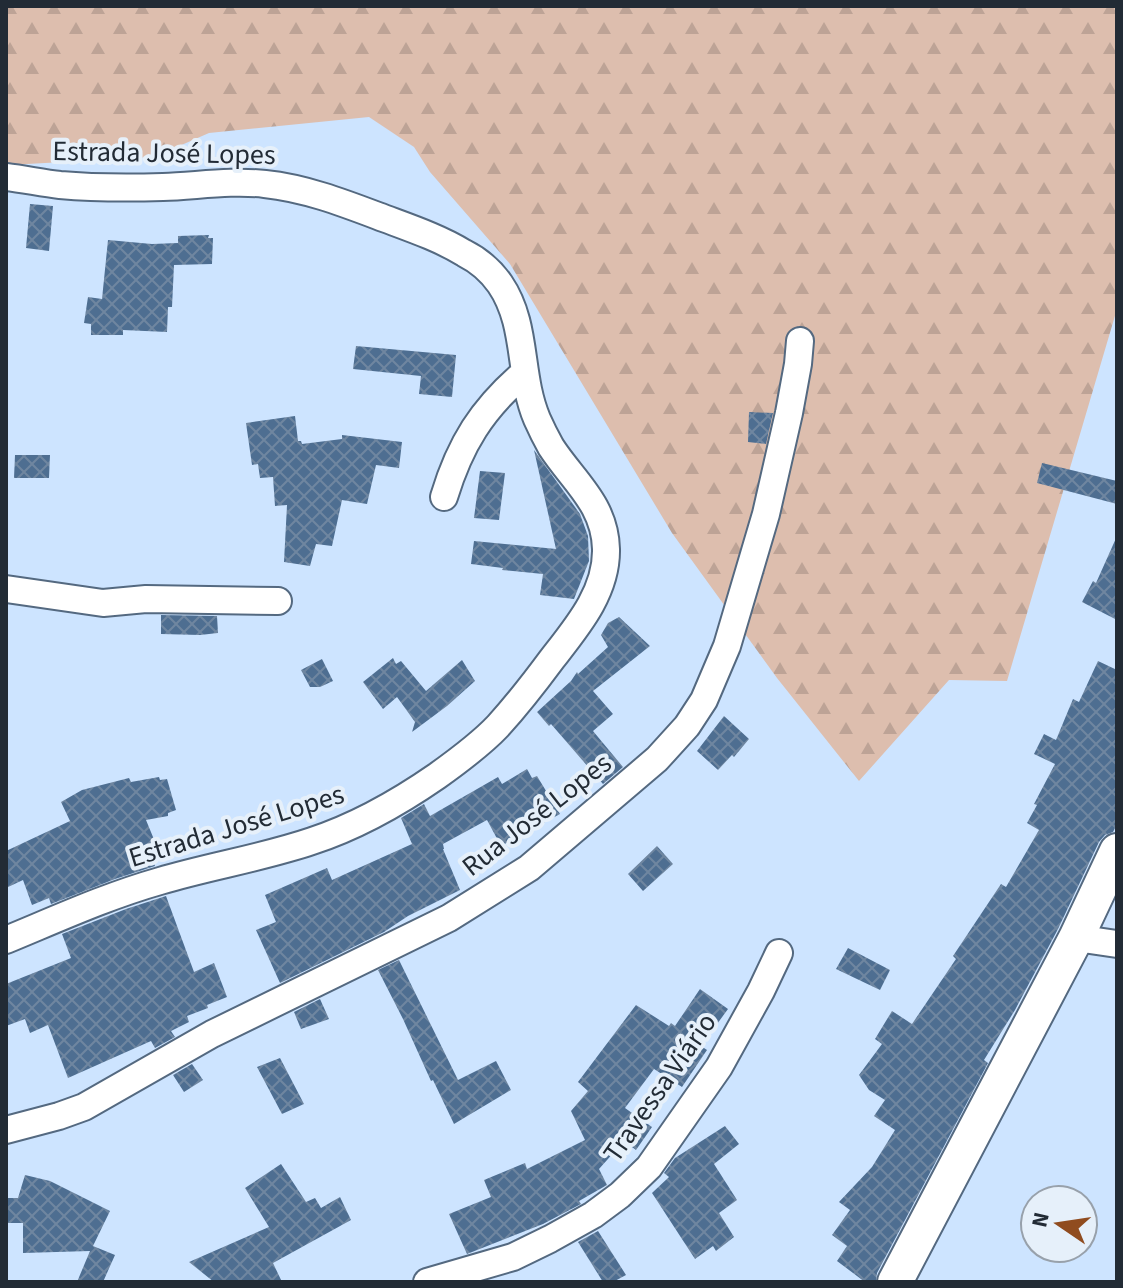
<svg xmlns="http://www.w3.org/2000/svg" width="1123" height="1288" font-family="'Source Sans 3',sans-serif">
<style>
.forest{fill:url(#forest-firs)}
.building{fill:url(#building-cross-hatch)}
.lines{fill:none;stroke-linecap:round;stroke-linejoin:round}
.minor-casing{stroke:#546980;stroke-width:30}
.tertiary-casing{stroke:#546980;stroke-width:38}
.minor{stroke:#fff;stroke-width:26}
.tertiary{stroke:#fff;stroke-width:34}
.labels{text-anchor:middle;stroke-width:8;stroke-linejoin:round;paint-order:stroke}
.street-label{font-size:28px;fill:#222b35;stroke:#e6f0fa}
</style>
<defs>
<pattern id="forest-firs" width="22" height="20" patternUnits="userSpaceOnUse" patternTransform="scale(2)"><rect width="22" height="20" fill="#ddbeae"/><path d="M5 1l3.5 6h-7zM16 11l3.5 6h-7z" fill="#bda396"/></pattern>
<pattern id="building-cross-hatch" width="8" height="8" patternUnits="userSpaceOnUse" patternTransform="scale(2)"><rect width="8" height="8" fill="#4e6e91"/><path d="M0 0l8 8M0 8l8-8" fill="none" stroke="#6f86a0"/></pattern>
</defs>
<rect width="100%" height="100%" fill="#cde4ff"/>
<path class="forest" d="M6 6H1117V309L1007 681 949 680 859 781 777 678 672 533 510 264 430 172 414 147 369 117 209 133 154 157 9 165 6 163Z"/>
<path class="building" d="M30 204 53 206 49 251 26 248Z
M209 235 208 238H213L212 264 174 265 172 307H168L167 332 123 330V335H91V324L84 323 88 297 102 299 108 240 152 244 178 243V236Z
M356 346 456 355 452 397 419 394 421 376 353 369Z
M749 412 773 413 766 444 748 442Z
M295 416 298 441H301L302 444 342 439V435L402 442 399 468 376 465 367 504 342 500 332 546 316 544 310 566 284 562 287 505 275 506 273 477 260 478 258 464 252 465 246 423Z
M534 450 580 514 588 536 589 561 574 599 540 595 543 574 502 570 503 568 471 564 474 541 556 549Z
M15 455H50L49 478H14Z
M1042 463 1117 481V504L1037 483Z
M480 471 505 473 499 520 474 518Z
M1117 536V620L1082 602 1093 581 1096 583Z
M161 615 217 616 218 633 200 635 161 634Z
M619 617 650 646 593 691 613 714 593 731 623 767 603 784 551 724 549 726 537 712 571 681 577 672 578 674 608 647 601 635 608 623Z
M393 658 396 664 401 661 426 691 462 660 475 681 447 706 412 732 415 722 397 697 383 709 363 682Z
M322 659 333 681 320 687H310L301 670Z
M1098 661 1117 670V824L1113 832 1105 835 1099 842 1058 929 1015 1010 984 1060 988 1063 877 1273 876 1280 874 1282H865L837 1261 847 1246 832 1235 850 1210 839 1202 872 1167 895 1130 874 1116 885 1100 869 1090 859 1075 882 1044 875 1039 892 1011 912 1024 956 959 953 956 1001 884 1006 887 1039 830 1027 823 1037 805 1034 804 1055 764 1034 754 1044 734 1056 740 1073 699 1079 702Z
M724 716 749 739 734 757 732 755 718 770 697 751Z
M527 769 532 778 537 776 560 814 501 846 487 820 443 844 444 849H443L460 890 408 916 384 932 280 983 256 930 276 922 265 895 327 868 332 880 412 844 401 818 424 804 430 816 498 777 502 784Z
M159 777 160 780 167 779 176 810 168 813V816L146 820 160 854 152 857 155 866 115 879 51 904 49 898 32 905 23 880 6 888V851L70 821 61 802 82 790 129 778 131 782Z
M657 846 673 864 643 891 628 874Z
M166 896 194 972 214 963 227 997 207 1005 208 1008 187 1016 189 1022 171 1031 175 1037 155 1048 151 1041 68 1078 48 1025 30 1033 25 1019 6 1026V984L71 958 62 934 126 909Z
M848 948 890 970 880 990 836 969Z
M399 960 458 1080 496 1061 511 1090 454 1124 433 1080 431 1081 403 1019 378 970Z
M700 989 728 1009 701 1046 707 1050 682 1087 654 1069 625 1108 652 1127 636 1150 624 1141 599 1169 607 1185 579 1201 581 1204 543 1224 467 1254 449 1214 491 1197 484 1180 525 1163 527 1169 585 1140 571 1111 588 1091 578 1082 636 1005 669 1026 671 1023 675 1026Z
M320 999 329 1019 301 1029 294 1012Z
M280 1058 304 1104 282 1114 257 1067Z
M192 1064 203 1080 184 1092 173 1075Z
M725 1126 739 1144 714 1164 737 1200 719 1213 734 1237 716 1251 713 1246 695 1259 652 1193 669 1177 664 1173 675 1158Z
M281 1164 306 1202 315 1198 321 1208 340 1197 351 1220 273 1263 282 1282H214L189 1262 269 1227 245 1188Z
M25 1175 50 1181 110 1211 93 1246 115 1255 103 1282H77L90 1251 23 1253V1223H6V1198H18Z
M598 1231 626 1275 613 1282H603L578 1242Z"/>
<g class="lines">
<defs>
<path id="minor" d="M6 177C24 179 42 183 60 185 94 188 129 188 163 187 196 186 231 180 265 184 304 188 341 202 378 216 407 227 438 237 464 253 478 260 491 271 500 284 528 325 518 374 537 419 541 428 546 438 551 447 573 481 605 504 606 549 607 592 577 627 552 659 535 682 517 705 498 726 480 745 458 761 437 776 398 803 358 826 312 841 262 858 210 866 160 881 107 896 57 919 6 940
M444 497C460 444 482 409 524 373
M6 589 103 603 146 599 278 601
M1076 938 1117 944
M6 1130 59 1116 84 1107 212 1034 449 918 529 868 657 759 687 726 704 700 727 646 766 514 789 413 798 364 800 341
M427 1282 513 1257 550 1239 593 1215 620 1195 649 1167 719 1067 761 991 779 953"/>
<path id="tertiary" d="M895 1282 1076 938 1117 851"/>
</defs>
<use href="#minor" class="minor-casing"/>
<use href="#tertiary" class="tertiary-casing"/>
<use href="#minor" class="minor"/>
<use href="#tertiary" class="tertiary"/>
</g>
<g class="labels">
<g class="street-label">
<text transform="translate(164 152) rotate(1)" y="10">Estrada José Lopes</text>
<text transform="translate(536 814) rotate(-38)" y="10">Rua José Lopes</text>
<text transform="translate(236 825) rotate(-17)" y="10">Estrada José Lopes</text>
<text transform="translate(659 1087) rotate(-55)" y="10">Travessa Viário</text>
</g>
</g>
<rect width="1123" height="1288" fill="none" stroke="#222b35" stroke-width="16"/>
<g transform="translate(1059 1224) rotate(283)"><circle r="38" fill="#e6f0fa" stroke="#98a1ab" stroke-width="2"/>
<path d="M0-6L14 30L0 20L-14 30Z" fill="#904c1f"/>
<text y="-12" font-size="22" font-weight="bold" text-anchor="middle" fill="#222b35">N</text>
</g>
</svg>
